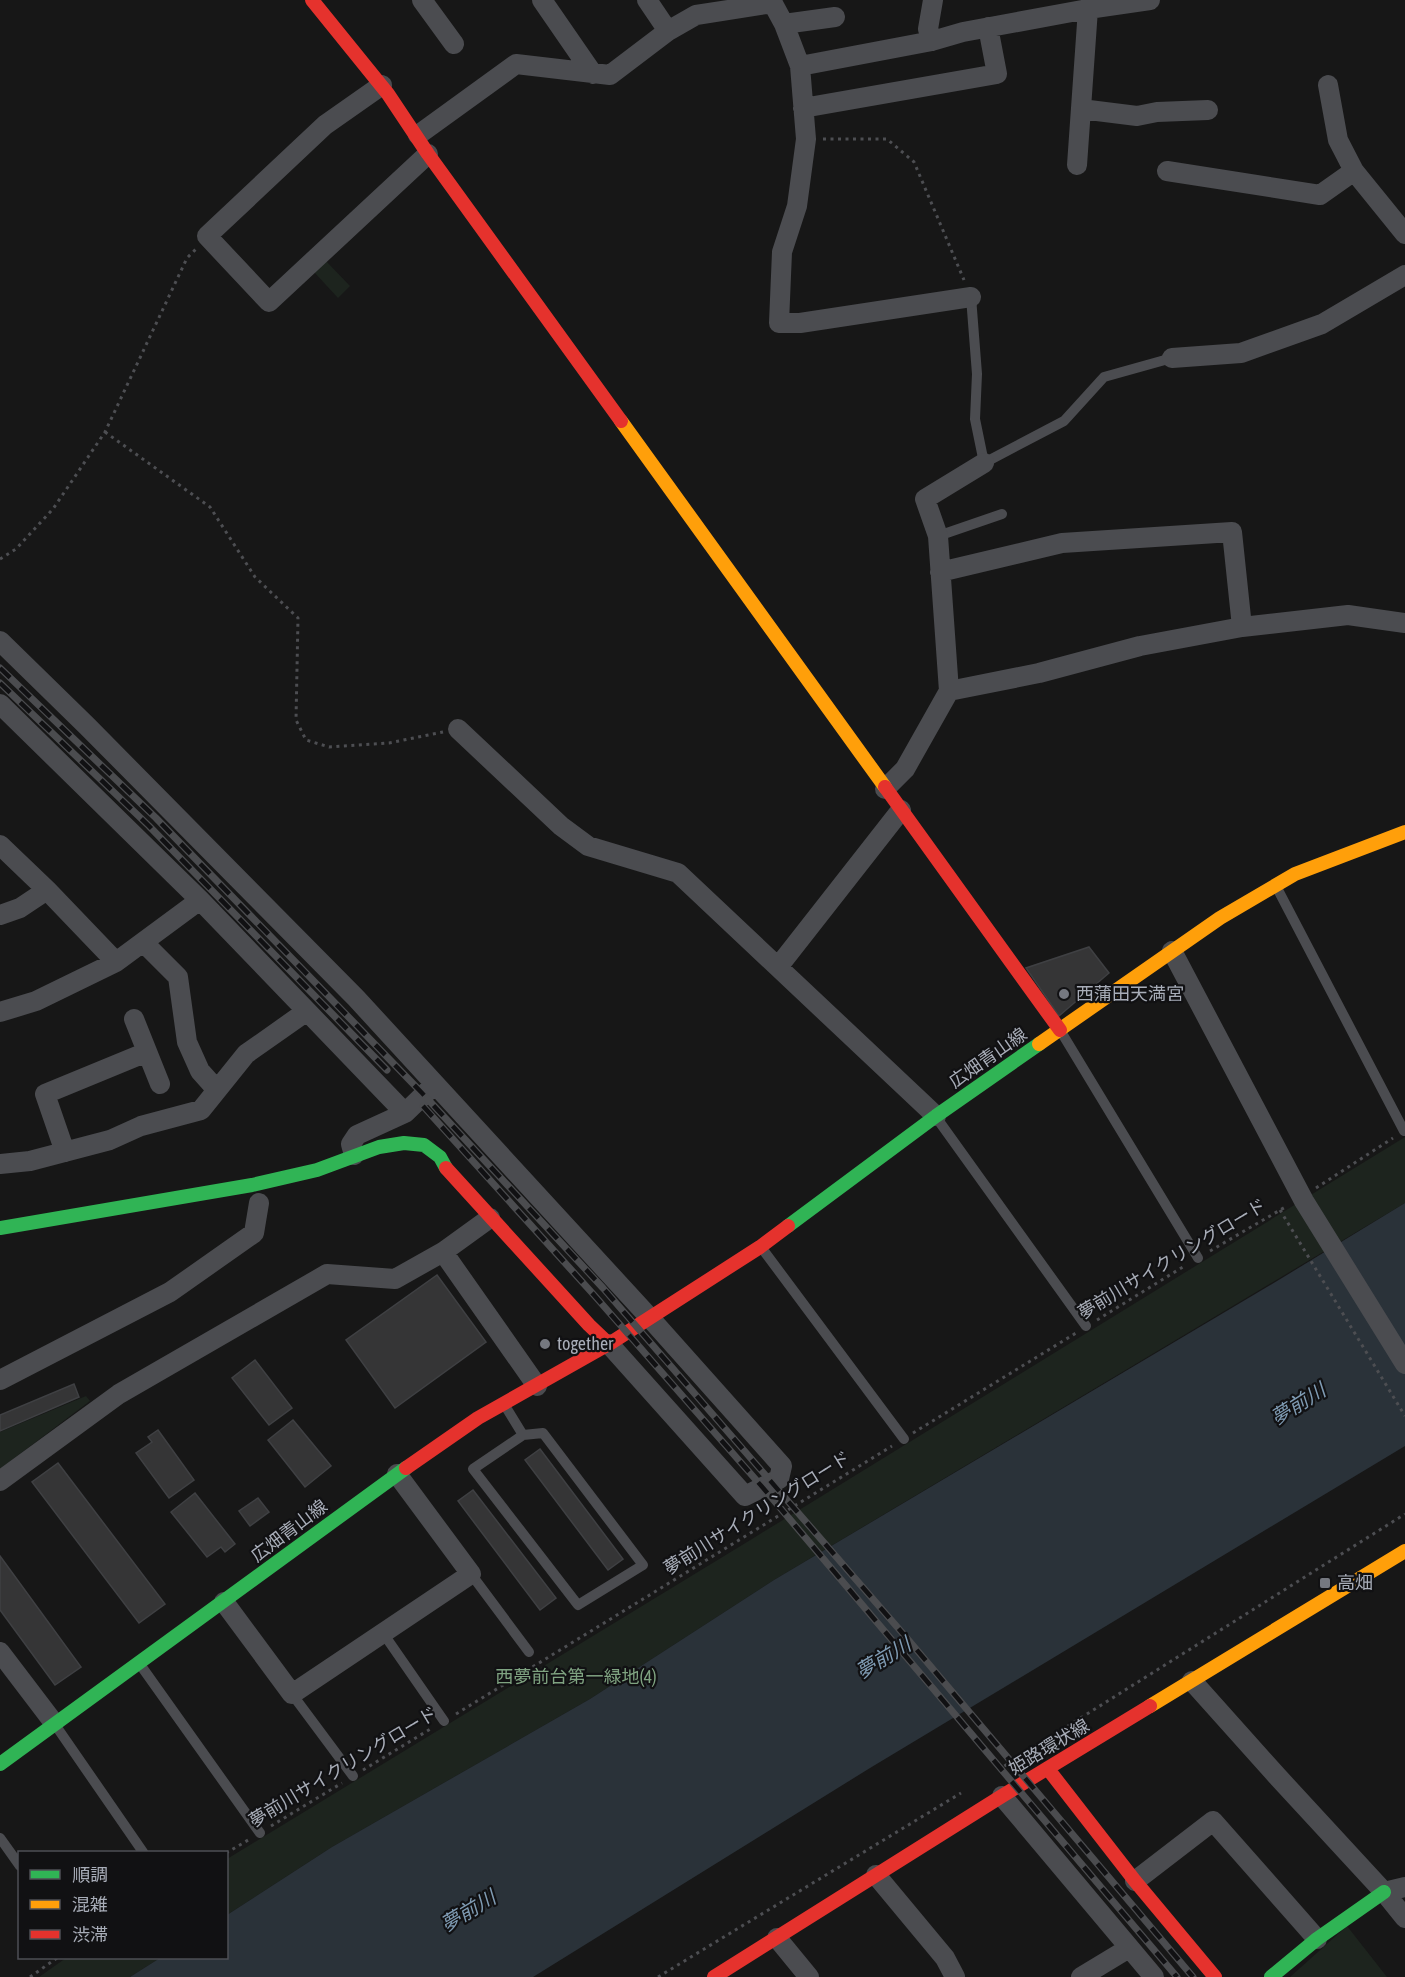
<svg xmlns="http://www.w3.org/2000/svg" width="1405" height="1977" font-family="'Asap Condensed','Noto Sans JP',sans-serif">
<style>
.green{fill:#1d241e}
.water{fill:#2a3239}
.building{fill:#353536;stroke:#3f4043;stroke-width:1.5}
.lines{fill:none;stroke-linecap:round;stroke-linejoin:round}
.path{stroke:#4d4e52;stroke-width:3;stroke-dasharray:3 4.5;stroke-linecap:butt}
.lane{stroke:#4b4c50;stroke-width:10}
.street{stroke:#4b4c50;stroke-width:20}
.fast{stroke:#30b455;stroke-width:14}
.slow{stroke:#ff9f0a;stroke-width:14}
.jam{stroke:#e5322d;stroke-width:14}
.rail-casing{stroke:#4b4c4f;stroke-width:7}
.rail{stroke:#111113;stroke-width:4.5;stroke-dasharray:14;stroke-linecap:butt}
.poi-dot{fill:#757880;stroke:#111113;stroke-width:2}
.labels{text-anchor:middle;stroke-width:4.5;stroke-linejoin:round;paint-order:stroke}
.poi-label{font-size:18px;fill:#a8adb8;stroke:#111113;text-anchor:start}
.street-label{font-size:18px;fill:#a8adb8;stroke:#111113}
.park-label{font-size:18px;fill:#7fa381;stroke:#111113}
.water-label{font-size:20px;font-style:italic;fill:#7f9bb3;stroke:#111113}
</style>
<rect width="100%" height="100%" fill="#171717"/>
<path class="green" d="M326 261 350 286 338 298 314 272Z
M1405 1137V1203L774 1580 590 1699 332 1847 227 1915V1859L752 1539Z
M86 1396 90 1401 0 1469V1432Z
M1347 1926 1387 1977H1290Z
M66 1958H160L130 1977H39Z"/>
<path class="water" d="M1405 1203V1446L870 1768 533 1977H130L160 1958H226L227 1915 332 1847 590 1699 774 1580 1282 1278Z"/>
<path class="building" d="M1089 947 1109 973 1059 1016 1026 968Z
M437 1275 486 1342 395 1408 346 1340Z
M255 1360 292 1408 269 1425 232 1378Z
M74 1384 79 1397 0 1431V1415Z
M293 1420 331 1466 305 1487 268 1440Z
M158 1430 194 1480 169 1498 136 1453 152 1442 148 1437Z
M540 1449 623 1559 608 1570 525 1460Z
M58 1463 165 1604 139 1623 32 1482Z
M473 1490 556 1598 540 1610 458 1501Z
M195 1493 235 1544 225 1552 221 1547 207 1557 171 1512Z
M258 1498 269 1512 250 1526 239 1511Z
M0 1556 81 1667 55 1685 0 1610Z"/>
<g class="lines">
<path class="path" d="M823 139H887L914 162 964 280
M105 432 210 507 255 577 298 618 296 720 306 740 329 747 389 743 443 732
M0 559 16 549 53 509 105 432 187 258 196 249
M1316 1188 1393 1138
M1280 1210 1405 1416
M1210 1251 1287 1206
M1097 1320 1186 1265
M913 1433 1076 1333
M456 1714 892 1446
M363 1770 432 1728
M998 1770 1405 1514
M271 1826 342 1783
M226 1853 250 1839
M30 1977 57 1958
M658 1977 961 1793"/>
<path class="lane" d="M971 297 977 374 975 419 984 463 1064 421 1104 377 1172 358
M938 536 1002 514
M1276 886 1404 1131
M1060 1030 1198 1258
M936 1117 1086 1326
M761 1247 904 1439
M504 1404 523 1435
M543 1433 643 1565 578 1605 473 1469 523 1435Z
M471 1574 529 1652
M383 1633 444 1721
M139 1663 260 1833
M292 1694 353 1776
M56 1726 143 1852
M0 1838 20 1866"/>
<path class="street" d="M422 0 454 44
M542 0 593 74
M647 0 668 31
M771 0 784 24 800 66 806 139 797 206 782 252 779 323H800L971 297
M784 24 835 17
M932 41 928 29 933 0
M800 66 932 41 963 32 1088 9 1150 0
M382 85 325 125 207 236 269 302 428 154
M1328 85 1338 140 1354 171 1405 234
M803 108 997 74 988 27
M1081 109 1137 116 1157 112 1208 110
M418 135 516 64 610 75 668 31 696 15 773 3
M1077 165 1088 9
M1167 171 1320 195 1354 171
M1172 358 1241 353 1322 324 1405 275
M940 572 1062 543 1232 532 1242 627
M0 641 87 726 356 998 650 1318 782 1466 779 1479 745 1496 609 1344
M949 691 1039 673 1140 646 1242 627 1348 615 1405 623
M0 704 200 900 405 1113
M458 729 561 826 588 846 678 873 936 1116
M885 789 905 769 949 691 938 536 925 499 984 463
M0 845 47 890 116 962
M0 915 20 908 47 890
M143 942 178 977 187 1042 200 1071 217 1090
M1172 951 1304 1201 1405 1364
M778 967 901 810
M0 1012 36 1001 116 962 200 900
M134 1019 160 1084
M65 1152 45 1094 147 1052
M354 1155 351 1144 357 1135 405 1113 435 1084
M0 1164 30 1161 110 1140 141 1126 201 1110 246 1054 307 1011
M443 1252 537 1386
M0 1380 170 1292 254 1233 259 1203
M0 1481 119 1394 327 1274 395 1279 443 1252 490 1218
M224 1602 292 1694 471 1574 397 1474
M0 1652 54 1723
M1192 1681 1277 1776 1384 1892 1405 1887
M1002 1796 1154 1977
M876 1875 945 1958 955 1977
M1135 1881 1213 1821 1317 1939
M1384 1892 1405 1918
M777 1938 809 1977
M1081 1977 1129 1948"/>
<path class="fast" d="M788 1226 936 1116 1039 1044
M0 1228 252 1185 317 1170 379 1147 404 1143 424 1145 440 1157 446 1168
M0 1764 406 1468
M1271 1977 1317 1939 1384 1892"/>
<path class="slow" d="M621 421 885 787
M1039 1044 1220 918 1295 874 1405 832
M1150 1706 1405 1551"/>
<path class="jam" d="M312 0 388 94 428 154 621 421
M885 787 1060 1030
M446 1168 589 1325 609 1344
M406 1468 478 1418 609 1344 760 1247 788 1226
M1048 1769 1135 1881 1215 1977
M714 1977 1002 1796 1150 1706"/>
<defs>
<path id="rail" d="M0 668 156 818 422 1093 603 1288 905 1636 1193 1977
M0 683 149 826 387 1070
M423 1106 594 1295 771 1497 1177 1977"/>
</defs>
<use href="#rail" class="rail-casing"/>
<use href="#rail" class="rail"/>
</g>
<g class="poi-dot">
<circle cx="1064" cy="994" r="6"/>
<circle cx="545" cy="1344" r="6"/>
<rect x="1319" y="1577" width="12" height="12" rx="3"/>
</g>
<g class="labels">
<g class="poi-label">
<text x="1076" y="1000">西蒲田天満宮</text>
<text x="557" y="1350">together</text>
<text x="1337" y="1589">高畑</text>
</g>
<g class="street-label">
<text transform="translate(988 1058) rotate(-35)" y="6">広畑青山線</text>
<text transform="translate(1172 1259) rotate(-31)" y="6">夢前川サイクリングロード</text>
<text transform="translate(757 1513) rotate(-32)" y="6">夢前川サイクリングロード</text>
<text transform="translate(289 1531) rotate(-37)" y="6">広畑青山線</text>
<text transform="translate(1049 1747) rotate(-31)" y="6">姫路環状線</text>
<text transform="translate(343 1767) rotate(-31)" y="6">夢前川サイクリングロード</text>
</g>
<g class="park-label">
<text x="576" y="1683">西夢前台第一緑地(4)</text>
</g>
<g class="water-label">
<text transform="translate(1298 1404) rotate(-32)" y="7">夢前川</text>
<text transform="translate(883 1658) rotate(-31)" y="7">夢前川</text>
<text transform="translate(468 1911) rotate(-31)" y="7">夢前川</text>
</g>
</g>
<rect x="18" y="1851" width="210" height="108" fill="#111113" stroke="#4d4f55" stroke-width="1.5"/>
<rect x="30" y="1870" width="30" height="9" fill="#30b455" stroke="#4d4f55" stroke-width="1.5"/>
<text x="72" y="1881" font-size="18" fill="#a8adb8">順調</text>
<rect x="30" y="1900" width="30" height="9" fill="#ff9f0a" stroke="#4d4f55" stroke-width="1.5"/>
<text x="72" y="1911" font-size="18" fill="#a8adb8">混雑</text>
<rect x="30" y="1930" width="30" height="9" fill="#e5322d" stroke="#4d4f55" stroke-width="1.5"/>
<text x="72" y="1941" font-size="18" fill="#a8adb8">渋滞</text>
</svg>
